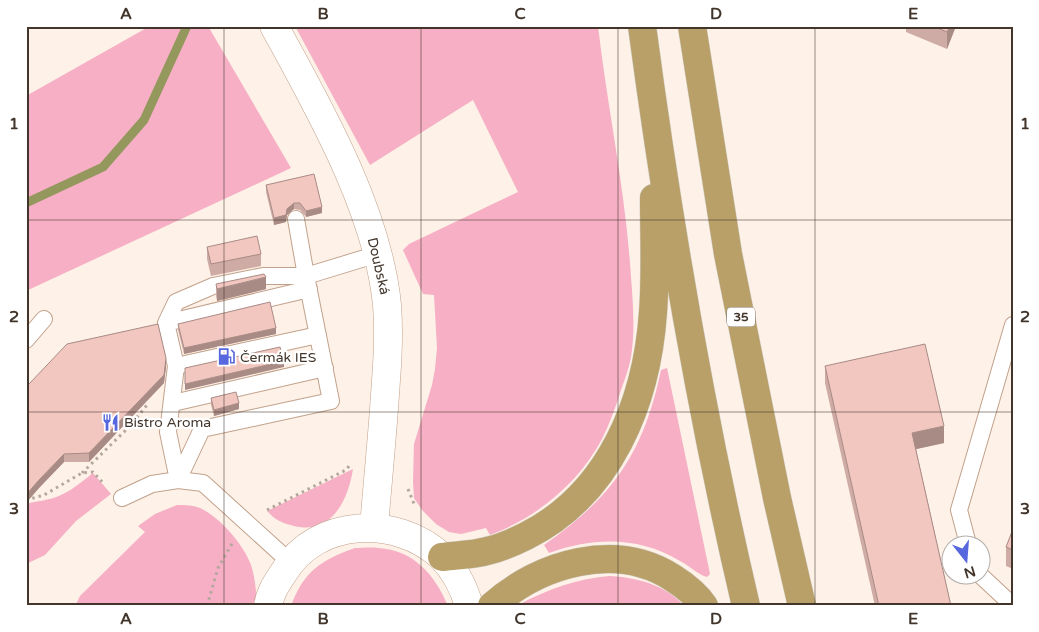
<svg xmlns="http://www.w3.org/2000/svg" width="1039" height="632" font-family="'Varela Round',sans-serif">
<style>
.green{fill:#f6afc4}
.lines{fill:none;stroke-linecap:round;stroke-linejoin:round}
.stream{stroke:#94985d;stroke-width:9}
.service-casing{stroke:#c1a18b;stroke-width:18}
.minor-casing{stroke:#c1a18b;stroke-width:29}
.tertiary-casing{stroke:#c1a18b;stroke-width:29}
.trunk-casing{stroke:#d5d3d0;stroke-width:29}
.path{stroke:#b4a79d;stroke-width:3;stroke-dasharray:2.5 4;stroke-linecap:butt}
.service{stroke:#fff;stroke-width:16}
.minor{stroke:#fff;stroke-width:28}
.tertiary{stroke:#fff;stroke-width:28}
.trunk{stroke:#b8a068;stroke-width:28}
.wall{fill:#cfaba5}
.shaded-wall{fill:#a98b86}
.building{fill:#f1c7c0;stroke:#a98b86}
.grid{fill:none;stroke:#42352b;stroke-width:1;stroke-opacity:0.55}
.labels{text-anchor:middle;stroke-width:4.5;stroke-linejoin:round;paint-order:stroke}
.shield{fill:#fff;stroke:#7b726b;stroke-width:1}
.shield-label{font-size:12px;font-weight:bold;fill:#42352b}
.street-label{font-size:14px;fill:#42352b;stroke:#fff}
.poi-label{font-size:14px;fill:#42352b;stroke:#fff;text-anchor:start}
.neatline{fill:none;stroke:#42352b;stroke-width:2}
.grid-label{font-size:16px;text-anchor:middle;font-weight:bold;fill:#42352b}
</style>
<rect width="100%" height="100%" fill="#fef1e7"/>
<path class="green" d="M150 26H208L291 168 26 291V96Z
M295 26H598C607 105 624 183 630 263 632 293 636 326 631 357 629 368 625 379 621 390 616 406 610 423 602 439 579 483 536 518 490 535L486 528 461 534 449 532 436 524 422 510 414 498 413 482 414 444 432 385 435 369 437 348 434 295 423 294 403 250 409 244 518 192 473 100 370 165Z
M667 368 710 574 707 577C697 574 690 566 680 561 639 536 593 537 549 553L544 545C613 497 644 452 661 370Z
M353 469C348 501 331 535 294 526 282 523 275 520 267 511Z
M93 473 111 494 76 521 45 555 26 564V505C33 501 37 502 45 500 64 497 78 485 93 473Z
M177 505C186 505 192 505 200 508 220 517 244 545 251 565 255 577 256 590 257 603L256 606H75L80 596 145 532 138 526 155 514Z
M355 548C362 548 370 547 378 548 414 550 435 575 448 606H291C304 571 321 560 355 548Z
M609 576C635 577 667 585 684 606H521L520 604C549 589 576 579 609 576Z"/>
<g class="lines">
<path class="stream" d="M26 203 103 167 144 120 187 26"/>
<defs>
<path id="service" d="M166 323 176 302 213 286 263 276H306L296 219
M26 340 44 319
M176 366 166 323 309 289
M173 403 325 368
M178 480 202 429 331 401 306 276 378 254
M178 480 168 432 176 366 318 335
M122 498 152 484 178 480 203 483 290 562
M968 544 959 510 1013 325
M979 574 1008 601 1013 602"/>
<path id="minor" d="M274 26C319 108 378 211 387 305 389 330 388 355 386 380 383 429 378 478 374 527"/>
<path id="tertiary" d="M268 606C270 592 277 583 284 572 317 518 396 515 441 556 454 569 464 588 469 606"/>
<path id="trunk" d="M642 26C668 221 701 415 746 606
M692 26 728 254 777 498 802 606
M442 557C457 555 473 555 487 551 501 548 514 542 526 536 610 494 647 402 653 312 656 275 654 236 654 198
M492 606C540 563 616 541 673 578 684 585 696 594 704 606"/>
</defs>
<use href="#service" class="service-casing"/>
<use href="#minor" class="minor-casing"/>
<use href="#tertiary" class="tertiary-casing"/>
<use href="#trunk" class="trunk-casing"/>
<path class="path" d="M82 473 129 427 147 405
M408 489 415 506
M26 500 44 495 82 473 93 472 104 484
M267 510 346 470 349 466
M207 606 218 568 233 542"/>
<use href="#service" class="service"/>
<use href="#minor" class="minor"/>
<use href="#tertiary" class="tertiary"/>
<use href="#trunk" class="trunk"/>
</g>
<path class="wall" d="M906 26H956L947 49 906 32Z
M266 185 322 213 306 217 300 210 294 209 287 215 286 222 274 225 266 192Z
M207 247 261 254V266L211 276 207 259Z
M216 284 266 289 217 301 216 296Z
M178 324 276 334 184 354 178 330Z
M825 366 944 443 916 449 951 606H875L825 383Z
M166 367 164 383 89 462H64L39 488 26 503V383L29 384Z
M211 398 239 409 214 416 211 405Z
M1013 529V569L1006 566V547Z"/>
<path class="shaded-wall" d="M950 26H956L947 49V32Z
M294 203V209L287 215 286 222 274 225V218Z
M322 207V213L306 217V211Z
M266 277V289L217 301V289Z
M276 328V334L184 354V348Z
M166 358V367L164 383 89 462V453Z
M284 361V367L185 390V384Z
M239 403V409L214 416V410Z
M944 426V443L912 450V433Z
M64 454V462L39 488 26 503V495L39 480Z"/>
<path class="building" d="M933 26H950L947 32Z
M314 174 322 207 306 211 300 203H294L287 209 286 215 274 218 266 185Z
M257 236 261 254 211 264 207 247Z
M264 274 266 277 217 289 216 284Z
M270 302 276 328 184 348 178 324Z
M158 324 166 358 164 375 89 453 64 454 39 480 26 495V383L29 384 67 344Z
M925 344 944 426 912 433 951 606H879L825 366Z
M280 347 284 361 185 384V368Z
M236 392 239 403 214 410 211 398Z
M1013 529V550L1006 547Z"/>
<path class="grid" d="M224 26V606M421 26V606M618 26V606M815 26V606M26 220H1013M26 412H1013"/>
<defs>
<symbol id="fuel-bare" viewBox="-9 -9 18 18"><path d="M-5.5-6h7V0h2V4h1.3V-2.5L3-4.5l.8-.8L6-3V5H2.5V1h-1V6h-7ZM-4.2-4.7v3.2H.2V-4.7Z" fill="#5768de" stroke="#fff" stroke-width="2.5" paint-order="stroke"/></symbol>
<symbol id="restaurant-bare" viewBox="-9 -9 18 18"><path d="M-5-6h1v4h1v-4h1v4h1v-4h1v5L-1.5 .5V6h-2V.5L-5-1ZM5-6V6H3V1.5H1.5Q1.5-4 5-6Z" fill="#5768de" stroke="#fff" stroke-width="2.5" paint-order="stroke"/></symbol>
</defs>
<g fill-rule="evenodd">
<use href="#fuel-bare" x="214" y="344" width="25" height="25"/>
<use href="#restaurant-bare" x="98" y="410" width="25" height="25"/>
</g>
<g class="labels">
<rect class="shield" x="727" y="307.5" width="28" height="19" rx="4"/>
<g class="shield-label">
<text x="741" y="321">35</text>
</g>
<g class="street-label">
<text transform="translate(379 266) rotate(77)" y="5">Doubská</text>
</g>
<g class="poi-label">
<text x="240" y="362">Čermák IES</text>
<text x="124" y="427">Bistro Aroma</text>
</g>
</g>
<rect width="1039" height="632" fill="none" stroke="#ffffff" stroke-width="55"/>
<g transform="translate(966 560) rotate(163)"><circle r="24" fill="#ffffff" stroke="#b3aeaa"/>
<path d="M0-4L9 19L0 12L-9 19Z" fill="#5768de"/>
<text y="-8" font-size="14" font-weight="bold" text-anchor="middle" fill="#42352b">N</text>
</g>
<rect x="28" y="28" width="984" height="576" class="neatline"/>
<g class="grid-label">
<text x="126" y="19">A</text>
<text x="323" y="19">B</text>
<text x="520" y="19">C</text>
<text x="716" y="19">D</text>
<text x="913" y="19">E</text>
<text x="14" y="129">1</text>
<text x="1025" y="129">1</text>
<text x="14" y="322">2</text>
<text x="1025" y="322">2</text>
<text x="14" y="514">3</text>
<text x="1025" y="514">3</text>
<text x="126" y="624">A</text>
<text x="323" y="624">B</text>
<text x="520" y="624">C</text>
<text x="716" y="624">D</text>
<text x="913" y="624">E</text>
</g>
</svg>
